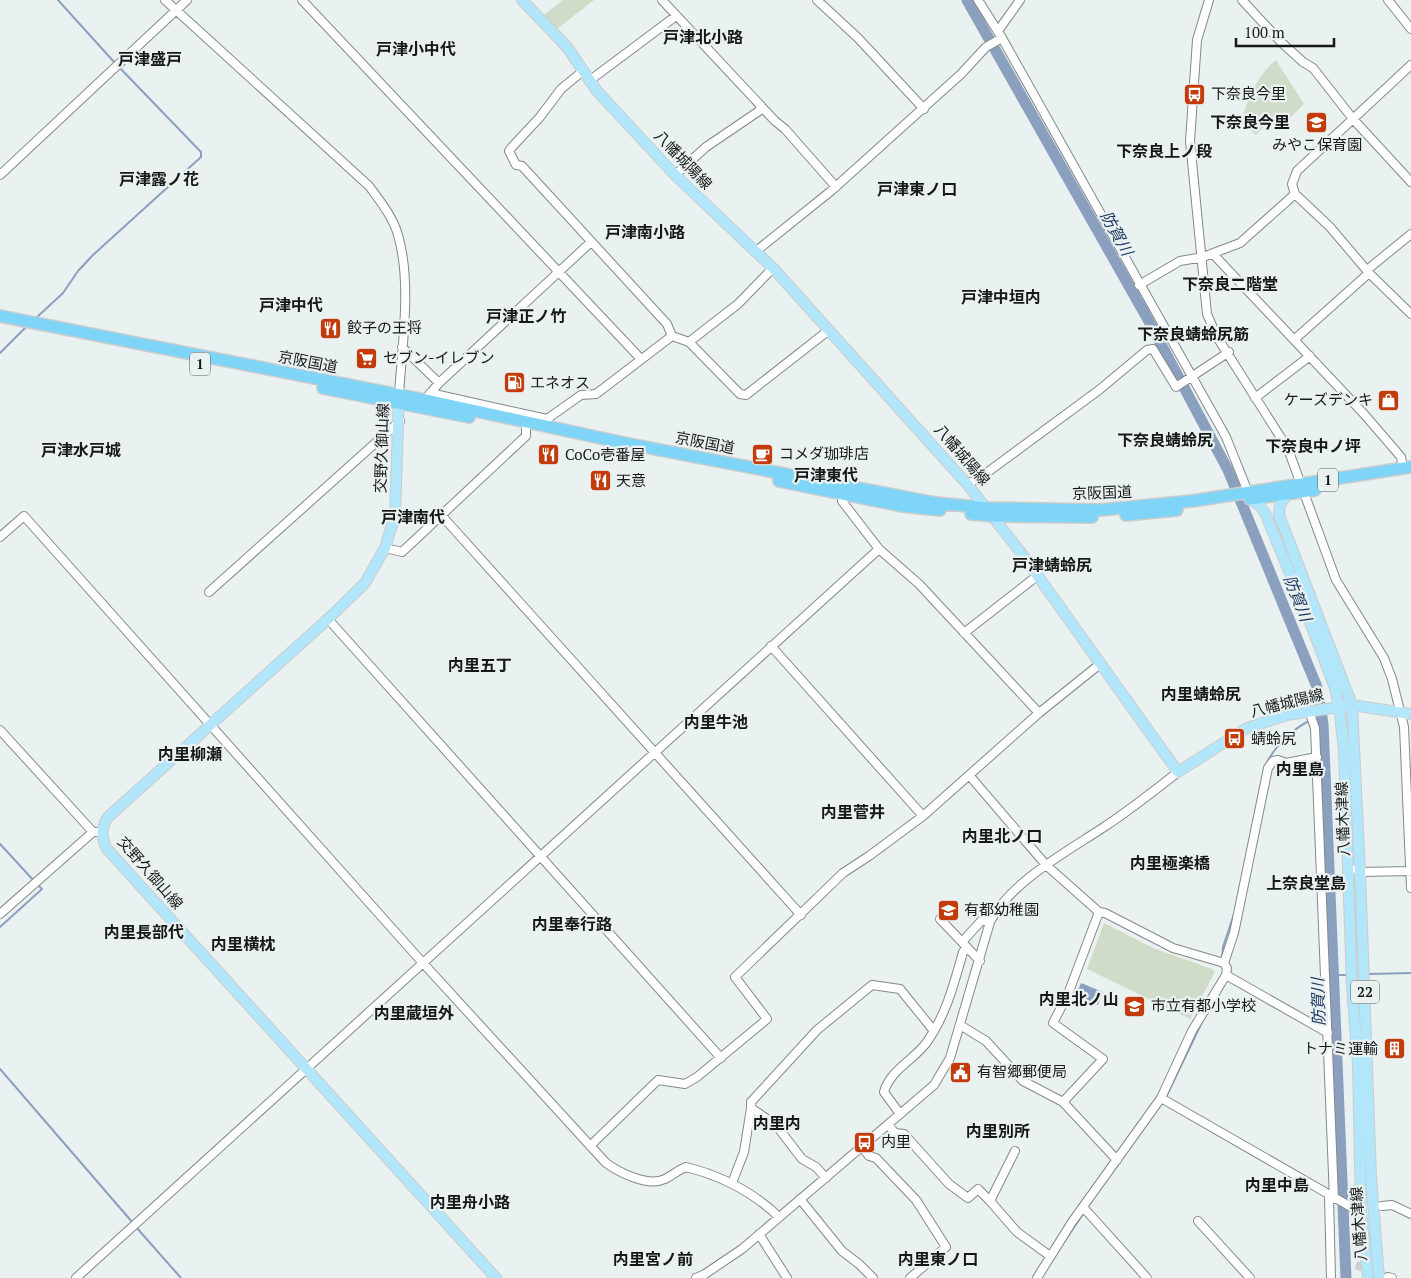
<svg xmlns="http://www.w3.org/2000/svg" width="1411" height="1278" font-family="'PT Serif','Noto Sans JP',serif">
<style>
.green{fill:#d0dcc7}
.water{fill:#8ba0bf}
.lines{fill:none;stroke-linecap:round;stroke-linejoin:round}
.stream{stroke:#8ba0bf;stroke-width:2}
.river{stroke:#8ba0bf;stroke-width:11}
.minor-tunnel{stroke:#cad1d1;stroke-width:8;stroke-dasharray:8 4;stroke-linecap:butt}
.minor-casing{stroke:#838989;stroke-width:10}
.major-casing{stroke:#ccc;stroke-width:12}
.highway-casing{stroke:#ccc;stroke-width:14}
.minor{stroke:#fff;stroke-width:8}
.major{stroke:#b2e6fb;stroke-width:10}
.highway{stroke:#7ed5f8;stroke-width:11}
.labels{text-anchor:middle;stroke-width:4.5;stroke-linejoin:round;paint-order:stroke}
.shield{fill:#eaf1f1;stroke:#565a5a;stroke-width:1}
.shield-label{font-size:14px;font-weight:bold;fill:#171919}
.poi-label{font-size:15px;fill:#171919;stroke:#eaf1f1;text-anchor:start}
.street-label{font-size:15px;fill:#171919;stroke:#eaf1f1}
.neighbourhood-label{font-size:16px;font-weight:bold;fill:#171919;stroke:#eaf1f1}
.water-label{font-size:16px;font-style:italic;fill:#18345e;stroke:#eaf1f1}
</style>
<rect width="100%" height="100%" fill="#eaf1f1"/>
<path class="green" d="M563 0H594L557 29 544 15Z
M1276 60 1304 104 1283 125 1274 116 1256 135 1246 126 1240 125C1248 99 1255 78 1276 60Z
M1104 923 1153 948 1212 969 1215 972 1190 1019 1087 969Z"/>
<path class="water" d="M1081 983 1103 992 1098 1005 1076 995Z"/>
<g class="lines">
<path class="stream" d="M58 0 115 63
M36 318 63 293 78 271 93 255 201 157V152L118 66
M0 353 27 326
M1314 720 1322 719
M1266 765C1272 749 1294 728 1309 721
M0 844 35 882
M1237 900 1242 877
M0 927 42 889 38 885
M1222 959 1223 947 1234 914
M1368 974 1411 973
M1333 975H1349
M0 1069 133 1223
M1167 1095 1203 1020
M136 1227 181 1278
M1064 1242 1085 1211"/>
<path class="river" d="M967 0 1146 316 1228 470 1317 687 1323 724 1346 1278"/>
<path class="minor-tunnel" d="M1356 1265 1388 1277"/>
<defs>
<path id="minor" d="M165 0 369 186C380 201 393 217 398 235 412 283 402 345 399 395
M302 0 641 359
M662 0 775 121 785 129 836 187
M817 0 858 38 924 109
M978 0 1002 38 1226 437 1248 492
M1209 0 1197 40 1190 141 1207 314 1217 337 1288 449 1336 580 1384 658 1392 679 1404 727 1411 888
M1242 0 1281 42 1303 62 1313 68 1353 119 1411 182
M1388 0 1411 29
M998 31 1020 0
M1411 65 1297 171 1292 184 1295 194 1330 227 1369 273 1411 314
M583 71 561 89 540 117 512 147 509 151 516 165 522 166 667 324 672 336 689 342 740 394 746 395 829 330
M589 81 676 16
M0 175 187 0
M675 175 706 147 759 111 761 106
M755 252 831 191 961 74 986 47 1002 38
M1213 254 1364 414 1401 457 1403 468
M1367 270 1411 234
M1139 285 1180 261 1203 257 1240 243 1295 194
M1295 339 1369 273
M689 342 738 304 773 268
M402 347 439 383
M430 393 547 419 581 395 596 394 672 336
M429 395 439 383 591 242
M1255 398 1310 356
M967 484 981 477 1099 390 1147 350 1153 349 1176 387 1229 352
M843 495 842 501 879 549 919 584 1039 713
M442 516 801 915
M0 537 24 516 422 962 606 1163C620 1173 648 1187 665 1179 673 1175 678 1170 686 1167 722 1176 752 1191 779 1217
M385 548 402 552 526 436V428
M209 592 400 421
M328 619 721 1058
M964 633 1037 576
M771 646 923 816
M1309 711 1315 728 1334 1199
M0 730 93 832
M969 775 1046 865 1099 912 1105 913 1173 948 1224 963
M1356 869 1360 872 1411 871
M0 914 93 832H97
M940 919 980 961
M962 942 982 920 990 922
M1226 975 1328 1033
M960 1025 986 1041 1023 1081 1063 1102 1117 1160
M1161 1098 1351 1207
M1063 1102 1103 1059 1053 1023 1068 994 1099 912
M751 1108V1102L817 1030 872 985 900 989 934 1031
M900 1114 884 1092C890 1070 914 1060 927 1042 946 1015 954 984 963 952L967 947
M888 1125 895 1133 904 1134 949 1184 968 1198 978 1189 990 1201
M590 1146 658 1080 685 1084 697 1077 760 1025 767 1019 735 977 843 873 869 856 923 816 1039 713 1100 664
M862 1147 869 1156 876 1158 916 1200 946 1247 910 1278
M1015 1151 990 1201 1017 1232 1050 1256
M732 1183 744 1152 751 1108 776 1125 802 1159 816 1167 826 1178
M1329 1196 1331 1278
M800 1199 842 1251 859 1264 873 1278
M1382 1206 1392 1205 1411 1214
M1083 1207 1147 1278
M1198 1221 1250 1278
M759 1234 787 1278
M1388 1277 1392 1278
M76 1278 879 549
M696 1278 705 1274 742 1249 934 1085 950 1058 990 922C1010 882 1068 851 1104 827 1130 810 1154 791 1178 772
M1037 1278 1072 1222 1161 1098 1192 1031 1226 975 1227 968 1224 963 1234 933 1268 768 1273 761 1278 760 1286 763 1317 757"/>
<path id="major" d="M522 0 567 47 597 91 675 175 773 268 967 484 1022 554 1178 772 1247 728 1287 715 1352 705 1411 714
M399 395 395 515 385 548 365 583 328 619 108 817C101 828 101 837 107 849L496 1278
M1288 494 1280 504 1279 515 1352 705 1360 872 1371 1177 1379 1278
M1250 499 1259 505 1265 513 1310 622 1335 688 1339 706 1344 750 1352 986 1358 1065 1361 1211 1368 1278"/>
<path id="highway" d="M0 316 425 400 624 443 936 503 988 508 1100 510 1192 501 1411 467
M323 388 469 417
M779 481 902 506 940 510
M1250 499 1315 490
M971 514 994 516 1092 517
M1126 515 1177 510"/>
</defs>
<use href="#minor" class="minor-casing"/>
<use href="#major" class="major-casing"/>
<use href="#highway" class="highway-casing"/>
<use href="#minor" class="minor"/>
<use href="#major" class="major"/>
<use href="#highway" class="highway"/>
</g>
<defs>
<symbol id="bus-square" viewBox="-11 -11 22 22"><rect x="-9" y="-9" width="18" height="18" rx="4" fill="#c33b0a" stroke="#eaf1f1"/><path d="M-5-6H5V4H4V6H2V4H-2V6H-4V4H-5ZM-3.5-4V0h7V-4ZM-3.5 1.2v1.5H-2V1.2ZM2 1.2v1.5H3.5V1.2Z" fill="#fff"/></symbol>
<symbol id="school-square" viewBox="-11 -11 22 22"><rect x="-9" y="-9" width="18" height="18" rx="4" fill="#c33b0a" stroke="#eaf1f1"/><path d="M0-5L7-2L0 1L-7-2ZM-4 1L0 2.5L4 1V4Q0 6-4 4Z" fill="#fff"/></symbol>
<symbol id="restaurant-square" viewBox="-11 -11 22 22"><rect x="-9" y="-9" width="18" height="18" rx="4" fill="#c33b0a" stroke="#eaf1f1"/><path d="M-5-6h1v4h1v-4h1v4h1v-4h1v5L-1.5 .5V6h-2V.5L-5-1ZM5-6V6H3V1.5H1.5Q1.5-4 5-6Z" fill="#fff"/></symbol>
<symbol id="supermarket-square" viewBox="-11 -11 22 22"><rect x="-9" y="-9" width="18" height="18" rx="4" fill="#c33b0a" stroke="#eaf1f1"/><path d="M-6-5.5h2.5l.6 2H6L4.5 2H-2.5L-4.4-4H-6ZM-1.5 3.2a1.3 1.3 0 1 0 .1 0ZM3 3.2a1.3 1.3 0 1 0 .1 0Z" fill="#fff"/></symbol>
<symbol id="fuel-square" viewBox="-11 -11 22 22"><rect x="-9" y="-9" width="18" height="18" rx="4" fill="#c33b0a" stroke="#eaf1f1"/><path d="M-5.5-6h7V0h2V4h1.3V-2.5L3-4.5l.8-.8L6-3V5H2.5V1h-1V6h-7ZM-4.2-4.7v3.2H.2V-4.7Z" fill="#fff"/></symbol>
<symbol id="shop-square" viewBox="-11 -11 22 22"><rect x="-9" y="-9" width="18" height="18" rx="4" fill="#c33b0a" stroke="#eaf1f1"/><path d="M-5-2.5h2.3a2.7 3.5 0 0 1 5.4 0H5L5.5 6h-11ZM-1.5-2.5h3a1.5 2.3 0 0 0-3 0Z" fill="#fff"/></symbol>
<symbol id="cafe-square" viewBox="-11 -11 22 22"><rect x="-9" y="-9" width="18" height="18" rx="4" fill="#c33b0a" stroke="#eaf1f1"/><path d="M-5.5-4.5H6V0H3Q3 3.5 0 3.5H-2.5Q-5.5 3.5-5.5 0ZM3-3.2v2h1.7v-2ZM-6 4.5H4V6H-6Z" fill="#fff"/></symbol>
<symbol id="building-square" viewBox="-11 -11 22 22"><rect x="-9" y="-9" width="18" height="18" rx="4" fill="#c33b0a" stroke="#eaf1f1"/><path d="M-4-6H4V6H1V3H-1V6H-4ZM-2.5-4.3h1.7v1.8h-1.7ZM.8-4.3h1.7v1.8H.8ZM-2.5-1h1.7V.8h-1.7ZM.8-1h1.7V.8H.8Z" fill="#fff"/></symbol>
<symbol id="civic-square" viewBox="-11 -11 22 22"><rect x="-9" y="-9" width="18" height="18" rx="4" fill="#c33b0a" stroke="#eaf1f1"/><path d="M-.6-6.5H3V-4.5H.6V-3L4-1V1h2V6H-6V1h2V-1L-.6-3ZM-1.2 2.5V6h2.4V2.5Z" fill="#fff"/></symbol>
</defs>
<g fill-rule="evenodd">
<use href="#bus-square" x="1182" y="82" width="25" height="25"/>
<use href="#school-square" x="1304" y="110" width="25" height="25"/>
<use href="#restaurant-square" x="318" y="316" width="25" height="25"/>
<use href="#supermarket-square" x="354" y="346" width="25" height="25"/>
<use href="#fuel-square" x="502" y="370" width="25" height="25"/>
<use href="#shop-square" x="1376" y="388" width="25" height="25"/>
<use href="#cafe-square" x="750" y="442" width="25" height="25"/>
<use href="#restaurant-square" x="536" y="442" width="25" height="25"/>
<use href="#restaurant-square" x="588" y="468" width="25" height="25"/>
<use href="#bus-square" x="1222" y="726" width="25" height="25"/>
<use href="#school-square" x="936" y="898" width="25" height="25"/>
<use href="#school-square" x="1122" y="994" width="25" height="25"/>
<use href="#building-square" x="1382" y="1036" width="25" height="25"/>
<use href="#civic-square" x="948" y="1060" width="25" height="25"/>
<use href="#bus-square" x="852" y="1130" width="25" height="25"/>
</g>
<g class="labels">
<g class="shield">
<rect x="190" y="352.5" width="20" height="23" rx="4"/>
<rect x="1318" y="468.5" width="20" height="23" rx="4"/>
<rect x="1351" y="980.5" width="28" height="23" rx="4"/>
</g>
<g class="shield-label">
<text x="200" y="369">1</text>
<text x="1328" y="485">1</text>
<text x="1365" y="997">22</text>
</g>
<g class="poi-label">
<text x="1211" y="99">下奈良今里</text>
<text x="1317" y="150" text-anchor="middle">みやこ保育園</text>
<text x="347" y="333">餃子の王将</text>
<text x="383" y="363">セブン-イレブン</text>
<text x="530" y="388">エネオス</text>
<text x="1373" y="405" text-anchor="end">ケーズデンキ</text>
<text x="779" y="459">コメダ珈琲店</text>
<text x="565" y="460">CoCo壱番屋</text>
<text x="616" y="486">天意</text>
<text x="1251" y="744">蜻蛉尻</text>
<text x="964" y="915">有都幼稚園</text>
<text x="1151" y="1011">市立有都小学校</text>
<text x="1378" y="1054" text-anchor="end">トナミ運輸</text>
<text x="977" y="1077">有智郷郵便局</text>
<text x="881" y="1147">内里</text>
</g>
<g class="street-label">
<text transform="translate(683 160) rotate(46)" y="5">八幡城陽線</text>
<text transform="translate(308 362) rotate(11)" y="5">京阪国道</text>
<text transform="translate(705 443) rotate(11)" y="5">京阪国道</text>
<text transform="translate(382 448) rotate(-88)" y="5">交野久御山線</text>
<text transform="translate(962 455) rotate(49)" y="5">八幡城陽線</text>
<text transform="translate(1102 493) rotate(-2)" y="5">京阪国道</text>
<text transform="translate(1287 703) rotate(-14)" y="5">八幡城陽線</text>
<text transform="translate(1343 819) rotate(-92)" y="5">八幡木津線</text>
<text transform="translate(150 873) rotate(49)" y="5">交野久御山線</text>
<text transform="translate(1359 1224) rotate(-94)" y="5">八幡木津線</text>
</g>
<g class="neighbourhood-label">
<text x="703" y="43">戸津北小路</text>
<text x="416" y="55">戸津小中代</text>
<text x="150" y="65">戸津盛戸</text>
<text x="1250" y="128">下奈良今里</text>
<text x="1164" y="157">下奈良上ノ段</text>
<text x="159" y="185">戸津露ノ花</text>
<text x="917" y="195">戸津東ノ口</text>
<text x="645" y="238">戸津南小路</text>
<text x="1230" y="290">下奈良二階堂</text>
<text x="1001" y="303">戸津中垣内</text>
<text x="291" y="311">戸津中代</text>
<text x="526" y="322">戸津正ノ竹</text>
<text x="1193" y="340">下奈良蜻蛉尻筋</text>
<text x="1165" y="446">下奈良蜻蛉尻</text>
<text x="1313" y="452">下奈良中ノ坪</text>
<text x="81" y="456">戸津水戸城</text>
<text x="826" y="481">戸津東代</text>
<text x="413" y="523">戸津南代</text>
<text x="1052" y="571">戸津蜻蛉尻</text>
<text x="480" y="671">内里五丁</text>
<text x="1201" y="700">内里蜻蛉尻</text>
<text x="716" y="728">内里牛池</text>
<text x="190" y="760">内里柳瀬</text>
<text x="1300" y="775">内里島</text>
<text x="853" y="818">内里菅井</text>
<text x="1002" y="842">内里北ノ口</text>
<text x="1170" y="869">内里極楽橋</text>
<text x="1306" y="889">上奈良堂島</text>
<text x="572" y="930">内里奉行路</text>
<text x="144" y="938">内里長部代</text>
<text x="243" y="950">内里横枕</text>
<text x="1079" y="1005">内里北ノ山</text>
<text x="414" y="1019">内里蔵垣外</text>
<text x="777" y="1129">内里内</text>
<text x="998" y="1137">内里別所</text>
<text x="1277" y="1191">内里中島</text>
<text x="470" y="1208">内里舟小路</text>
<text x="653" y="1265">内里宮ノ前</text>
<text x="938" y="1265">内里東ノ口</text>
</g>
<g class="water-label">
<text transform="translate(1117 233) rotate(61)" y="6">防賀川</text>
<text transform="translate(1298 598) rotate(68)" y="6">防賀川</text>
<text transform="translate(1318 1002) rotate(-92)" y="6">防賀川</text>
</g>
</g>
<path d="M1236 38v8h98v-8" fill="none" stroke="#171919" stroke-width="2.5"/>
<text x="1244" y="38" font-size="15" fill="#171919" stroke="#eaf1f1" stroke-width="4" paint-order="stroke">100 m</text>
</svg>
